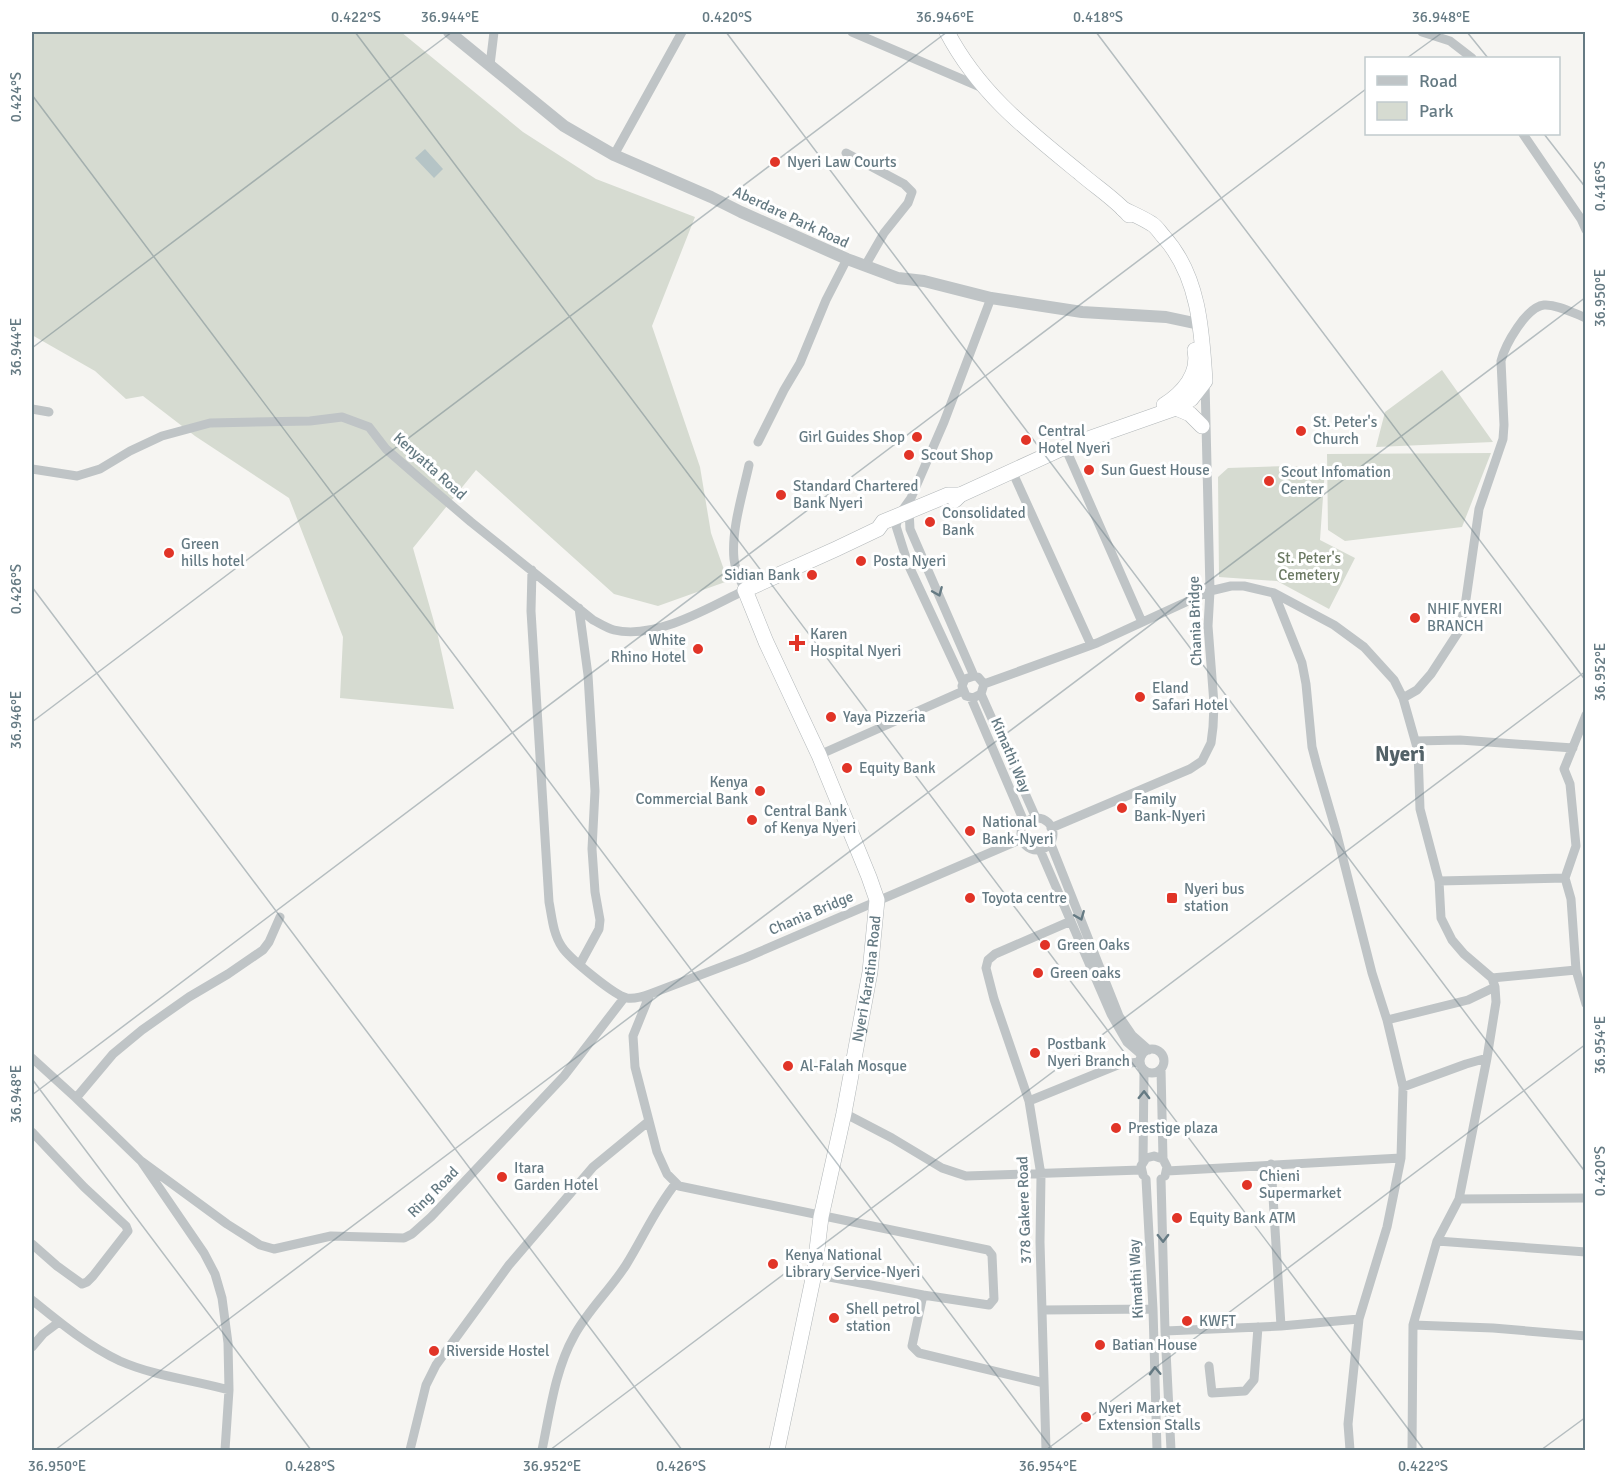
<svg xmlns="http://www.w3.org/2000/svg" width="1617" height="1482" font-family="Signika,sans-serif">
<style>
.green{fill:#d6dbd1}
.water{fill:#b5c4c6}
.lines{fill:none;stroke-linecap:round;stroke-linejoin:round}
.trunk-casing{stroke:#b2b7b9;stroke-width:16}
.minor{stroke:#bfc4c6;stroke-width:9}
.tertiary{stroke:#bfc4c6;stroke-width:12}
.trunk{stroke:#fff;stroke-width:15}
.oneway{stroke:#657a83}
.ticks{fill:none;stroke:#657a83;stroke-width:1.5;stroke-opacity:0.45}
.poi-dot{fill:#e13427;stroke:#fff;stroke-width:2}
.labels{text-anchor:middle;stroke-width:6;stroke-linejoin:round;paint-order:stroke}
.poi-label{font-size:15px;fill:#657a83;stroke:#fff;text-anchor:start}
.street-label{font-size:15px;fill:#657a83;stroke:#fff}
.park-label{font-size:15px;fill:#6c7a64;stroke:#fff}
.district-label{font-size:21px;font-weight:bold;fill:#536268;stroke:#fff}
.neatline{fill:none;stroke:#657a83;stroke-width:2}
.ticks-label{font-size:15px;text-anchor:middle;fill:#657a83}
</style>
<rect width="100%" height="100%" fill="#f6f5f2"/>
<path class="green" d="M32 32H401L523 132 596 179 695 217 652 326 700 467 711 533 728 581 658 606 614 594 476 470 413 548 438 636 454 709 340 698 343 637 289 498 195 436 143 396 126 399 95 371 32 335Z
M1442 370 1493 442 1376 447 1385 412Z
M1491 453 1462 527 1345 541 1328 530 1327 454Z
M1288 466 1325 468 1320 540 1355 558 1329 609 1277 581 1219 577 1218 477 1228 468Z"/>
<path class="water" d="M425 149 443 169 434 178 415 158Z"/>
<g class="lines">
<defs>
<g id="trunk">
<path d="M947 32C979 93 1027 130 1080 173 1096 187 1115 199 1129 215"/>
<path d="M1164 405C1183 393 1200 374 1195 350"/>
<path d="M1176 408 1190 414 1202 426"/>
<path d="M955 500 960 495 1065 447 1176 408 1191 399 1205 381C1202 331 1199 276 1164 237 1160 233 1157 227 1152 224 1143 218 1133 214 1123 209"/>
<path id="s1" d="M777 1450 814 1274 821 1217 844 1113 870 972 877 900 869 877 819 755 766 642 745 590 836 549 878 529 883 522 948 495H960"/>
</g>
</defs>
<use href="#trunk" class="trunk-casing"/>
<path class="minor" d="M852 32 985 89
M1422 32 1450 41 1472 58
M490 65 494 32
M1523 134 1581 219 1586 230
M846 153 904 184 912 192 908 203 884 233 865 266
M614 155 682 32
M32 409 49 412
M758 442 784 390 800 363 826 300 847 259
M1065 447 1142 622
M32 469 77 476 100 469 130 451 162 436 210 423 310 421 342 417 369 427 386 449 417 476 471 522 593 620C599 623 606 628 614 630 655 640 709 608 745 590 740 580 735 570 734 559 731 530 743 493 749 465
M1012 471 1091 645
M909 510 910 529 974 676 978 677 984 684 981 694 973 698 966 696 962 686 965 679 974 676
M532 570 531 611 549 902C552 917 553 934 562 947 569 958 615 996 627 998 635 999 642 997 650 994L745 958 1022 839
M1274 593 1302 663 1306 684 1312 747 1317 766 1336 831 1372 973 1387 1020 1403 1087 1401 1158 1387 1227 1359 1319 1348 1424 1350 1450
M579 608 588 675 595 791 592 849 595 892 600 920 599 929 580 964
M963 682 908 564 896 526 899 515 911 498 944 422 991 298
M984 684 1097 643 1210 591 1231 586H1244L1274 593 1334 625 1364 647 1394 680 1403 698 1418 751 1420 809 1439 881 1441 918 1452 940 1464 954 1492 978 1495 987 1496 1002 1487 1058 1459 1199 1437 1241 1413 1325 1412 1450
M981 694 1036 818
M971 698 1025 824
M1403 698 1417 690 1431 674 1459 631 1465 606 1479 509 1503 439 1504 425 1501 361C1505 345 1526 307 1544 305 1557 304 1573 313 1586 318
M1586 715 1564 769 1570 784 1576 846 1565 878 1571 899 1576 970 1586 1004
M1416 741 1460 740 1573 748
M819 755 963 691
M1021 834a16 16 0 1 1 32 0a16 16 0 1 1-32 0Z
M1051 828 1190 769 1202 761 1211 743 1213 727 1214 704 1208 626 1210 591 1205 382
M1050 842 1119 1016 1132 1035 1149 1050
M1040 850 1111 1014 1127 1042 1142 1055
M1439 881 1565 878
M1492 978 1576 970
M650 994 633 1036 635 1067 657 1152 667 1174 679 1186 988 1250 992 1255 994 1299 989 1305 923 1295 814 1274
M1387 1020 1468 1000 1495 987
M1140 1061a12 12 0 1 1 24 0a12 12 0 1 1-24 0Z
M32 1058 76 1098 141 1161 204 1253 215 1274 222 1298 228 1343 229 1390 225 1450
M1161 1069 1163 1159 1167 1167 1165 1176
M1403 1087 1466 1064 1487 1058
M76 1098 113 1054 142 1030 189 997 228 974 263 950 269 942 280 917
M1029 1101 1120 1064 1140 1062
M844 1113 892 1138 942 1168 966 1176 1141 1170
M32 1132 84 1187 126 1226 128 1231 93 1276 87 1282 82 1284 57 1266 32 1244
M141 1161 227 1224 260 1245 274 1249 331 1236 404 1238 412 1234 431 1217 564 1076 624 998
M1143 1162 1144 1071
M1271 1164 1281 1326
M1167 1171 1401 1158
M1143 1175 1141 1166 1146 1158 1154 1156 1163 1159
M1146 1179 1153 1309 1157 1450
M1161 1179 1165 1331 1171 1450
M1459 1199 1586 1198
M1437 1241 1586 1252
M923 1295 912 1346 919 1353 1044 1383
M32 1300C59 1322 88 1346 120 1361 154 1376 193 1380 229 1390
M1043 1310 1153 1309
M1413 1325 1493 1328 1586 1336
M1165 1331 1281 1326 1359 1319
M32 1347 43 1334 59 1322
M1209 1366 1212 1393 1245 1391 1254 1380 1258 1327
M410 1450 426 1385 436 1365 509 1265 593 1167 649 1121
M542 1450C550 1412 555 1370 574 1336 588 1310 610 1290 626 1265 643 1238 655 1209 676 1183
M1046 1450 1040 1242 1041 1175 1029 1101 994 999 986 968 988 960 995 954 1071 921"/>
<path class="tertiary" d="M449 32 564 126 614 155 711 197 741 212 847 259 898 278 924 281 991 298 1082 312 1166 317 1199 324"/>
<use href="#trunk" class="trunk"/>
</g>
<defs><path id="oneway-chevron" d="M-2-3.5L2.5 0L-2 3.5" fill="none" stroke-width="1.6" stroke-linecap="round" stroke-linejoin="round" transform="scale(1.5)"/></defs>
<g class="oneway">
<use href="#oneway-chevron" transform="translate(938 592) rotate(67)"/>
<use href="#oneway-chevron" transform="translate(1080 916) rotate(68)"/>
<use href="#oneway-chevron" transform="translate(1144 1095) rotate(-89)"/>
<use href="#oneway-chevron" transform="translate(1163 1238) rotate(89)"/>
<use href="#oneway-chevron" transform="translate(1155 1371) rotate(-92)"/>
</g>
<path class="ticks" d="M355 32 1424 1450M726 32 1586 1173M1096 32 1586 681M1467 32 1488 58M1407 58 1443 32M32 95 1053 1450M1544 134 1586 188M32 348 452 32M32 587 682 1450M32 722 947 32M32 1079 311 1450M32 1095 1366 89M55 1450 1586 297M550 1450 1586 671M1046 1450 1586 1044M1541 1450 1586 1417"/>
<g class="poi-dot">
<circle cx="775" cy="162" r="6"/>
<circle cx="1301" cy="431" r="6"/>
<circle cx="917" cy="437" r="6"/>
<circle cx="1026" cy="440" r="6"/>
<circle cx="909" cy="455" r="6"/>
<circle cx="1089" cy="470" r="6"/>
<circle cx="1269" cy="481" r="6"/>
<circle cx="781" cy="495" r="6"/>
<circle cx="930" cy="522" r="6"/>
<circle cx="169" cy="553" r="6"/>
<circle cx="861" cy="561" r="6"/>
<circle cx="812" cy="575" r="6"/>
<circle cx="1415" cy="618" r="6"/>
<path d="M794 634h6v6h6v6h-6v6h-6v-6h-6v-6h6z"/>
<circle cx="698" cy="649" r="6"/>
<circle cx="1140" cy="697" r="6"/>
<circle cx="831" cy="717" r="6"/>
<circle cx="847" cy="768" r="6"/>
<circle cx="760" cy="791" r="6"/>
<circle cx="1122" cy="808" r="6"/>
<circle cx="752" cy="820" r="6"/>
<circle cx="970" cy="831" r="6"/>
<circle cx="970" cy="898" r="6"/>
<rect x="1166" y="892" width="12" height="12" rx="3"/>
<circle cx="1045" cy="945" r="6"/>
<circle cx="1038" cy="973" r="6"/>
<circle cx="1035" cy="1053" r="6"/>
<circle cx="788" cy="1066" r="6"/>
<circle cx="1116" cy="1128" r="6"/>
<circle cx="502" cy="1177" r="6"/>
<circle cx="1247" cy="1185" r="6"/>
<circle cx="1177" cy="1218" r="6"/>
<circle cx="773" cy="1264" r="6"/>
<circle cx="834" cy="1318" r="6"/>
<circle cx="1187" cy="1321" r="6"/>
<circle cx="1100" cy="1345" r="6"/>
<circle cx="434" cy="1351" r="6"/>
<circle cx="1086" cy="1417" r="6"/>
</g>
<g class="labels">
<g class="poi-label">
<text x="787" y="167">Nyeri Law Courts</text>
<text x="1313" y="427">St. Peter's<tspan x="1313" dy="17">Church</tspan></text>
<text x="1038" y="436">Central<tspan x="1038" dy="17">Hotel Nyeri</tspan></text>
<text x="905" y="442" text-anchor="end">Girl Guides Shop</text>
<text x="921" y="460">Scout Shop</text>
<text x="1101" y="475">Sun Guest House</text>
<text x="1281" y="477">Scout Infomation<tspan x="1281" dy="17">Center</tspan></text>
<text x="793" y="491">Standard Chartered<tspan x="793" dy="17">Bank Nyeri</tspan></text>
<text x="942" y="518">Consolidated<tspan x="942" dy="17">Bank</tspan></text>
<text x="181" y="549">Green<tspan x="181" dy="17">hills hotel</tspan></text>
<text x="873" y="566">Posta Nyeri</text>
<text x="800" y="580" text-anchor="end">Sidian Bank</text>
<text x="1427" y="614">NHIF NYERI<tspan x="1427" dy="17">BRANCH</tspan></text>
<text x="810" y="639">Karen<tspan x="810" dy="17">Hospital Nyeri</tspan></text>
<text x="686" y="645" text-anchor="end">White<tspan x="686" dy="17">Rhino Hotel</tspan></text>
<text x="1152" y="693">Eland<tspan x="1152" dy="17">Safari Hotel</tspan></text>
<text x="843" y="722">Yaya Pizzeria</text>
<text x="859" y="773">Equity Bank</text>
<text x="748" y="787" text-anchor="end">Kenya<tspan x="748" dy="17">Commercial Bank</tspan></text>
<text x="1134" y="804">Family<tspan x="1134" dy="17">Bank-Nyeri</tspan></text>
<text x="764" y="816">Central Bank<tspan x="764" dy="17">of Kenya Nyeri</tspan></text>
<text x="982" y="827">National<tspan x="982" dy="17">Bank-Nyeri</tspan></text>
<text x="1184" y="894">Nyeri bus<tspan x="1184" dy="17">station</tspan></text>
<text x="982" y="903">Toyota centre</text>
<text x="1057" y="950">Green Oaks</text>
<text x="1050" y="978">Green oaks</text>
<text x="1047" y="1049">Postbank<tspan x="1047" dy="17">Nyeri Branch</tspan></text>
<text x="800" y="1071">Al-Falah Mosque</text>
<text x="1128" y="1133">Prestige plaza</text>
<text x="514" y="1173">Itara<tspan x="514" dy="17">Garden Hotel</tspan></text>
<text x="1259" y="1181">Chieni<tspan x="1259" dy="17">Supermarket</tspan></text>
<text x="1189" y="1223">Equity Bank ATM</text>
<text x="785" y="1260">Kenya National<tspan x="785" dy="17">Library Service-Nyeri</tspan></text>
<text x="846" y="1314">Shell petrol<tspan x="846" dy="17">station</tspan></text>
<text x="1199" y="1326">KWFT</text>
<text x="1112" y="1350">Batian House</text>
<text x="446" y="1356">Riverside Hostel</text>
<text x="1098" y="1413">Nyeri Market<tspan x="1098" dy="17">Extension Stalls</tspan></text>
</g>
<g class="street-label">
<text transform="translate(791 217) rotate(25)" y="5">Aberdare Park Road</text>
<text transform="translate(430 466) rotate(42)" y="5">Kenyatta Road</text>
<text transform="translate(1195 621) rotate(-92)" y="5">Chania Bridge</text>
<text transform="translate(1011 755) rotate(67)" y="5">Kimathi Way</text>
<text transform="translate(811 913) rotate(-23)" y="5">Chania Bridge</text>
<text dy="5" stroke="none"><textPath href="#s1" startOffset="480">Nyeri Karatina Road</textPath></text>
<text transform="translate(433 1192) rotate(-45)" y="5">Ring Road</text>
<text transform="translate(1024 1210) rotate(-92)" y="5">378 Gakere Road</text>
<text transform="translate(1136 1279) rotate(-93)" y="5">Kimathi Way</text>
</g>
<g class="park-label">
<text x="1309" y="563">St. Peter's<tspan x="1309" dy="17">Cemetery</tspan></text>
</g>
<g class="district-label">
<text x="1400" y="761">Nyeri</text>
</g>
</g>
<rect width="1617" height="1482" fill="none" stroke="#ffffff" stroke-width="66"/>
<rect x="1365" y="57" width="195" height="78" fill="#ffffff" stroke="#c1cacd" stroke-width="1.5"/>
<rect x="1377" y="76" width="30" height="9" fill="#bfc4c6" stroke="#c1cacd" stroke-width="1.5"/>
<text x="1419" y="87" font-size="18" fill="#657a83">Road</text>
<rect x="1377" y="102" width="30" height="18" fill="#d6dbd1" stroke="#c1cacd" stroke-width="1.5"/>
<text x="1419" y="117" font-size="18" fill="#657a83">Park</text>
<rect x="33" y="33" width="1551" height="1416" class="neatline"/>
<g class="ticks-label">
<text x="356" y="22">0.422°S</text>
<text x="450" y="22">36.944°E</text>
<text x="727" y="22">0.420°S</text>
<text x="945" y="22">36.946°E</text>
<text x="1098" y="22">0.418°S</text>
<text x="1441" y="22">36.948°E</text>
<text transform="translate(16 97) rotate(-90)" y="5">0.424°S</text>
<text transform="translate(1600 186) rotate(-90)" y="5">0.416°S</text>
<text transform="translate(1600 298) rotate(-90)" y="5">36.950°E</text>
<text transform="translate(16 347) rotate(-90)" y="5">36.944°E</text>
<text transform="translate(16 589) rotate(-90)" y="5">0.426°S</text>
<text transform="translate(1600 672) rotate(-90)" y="5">36.952°E</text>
<text transform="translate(16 720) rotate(-90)" y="5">36.946°E</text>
<text transform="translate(1600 1045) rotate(-90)" y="5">36.954°E</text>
<text transform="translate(16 1094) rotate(-90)" y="5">36.948°E</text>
<text transform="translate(1600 1171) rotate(-90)" y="5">0.420°S</text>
<text x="57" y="1471">36.950°E</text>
<text x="310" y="1471">0.428°S</text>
<text x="552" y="1471">36.952°E</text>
<text x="681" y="1471">0.426°S</text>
<text x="1048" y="1471">36.954°E</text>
<text x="1423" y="1471">0.422°S</text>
</g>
</svg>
